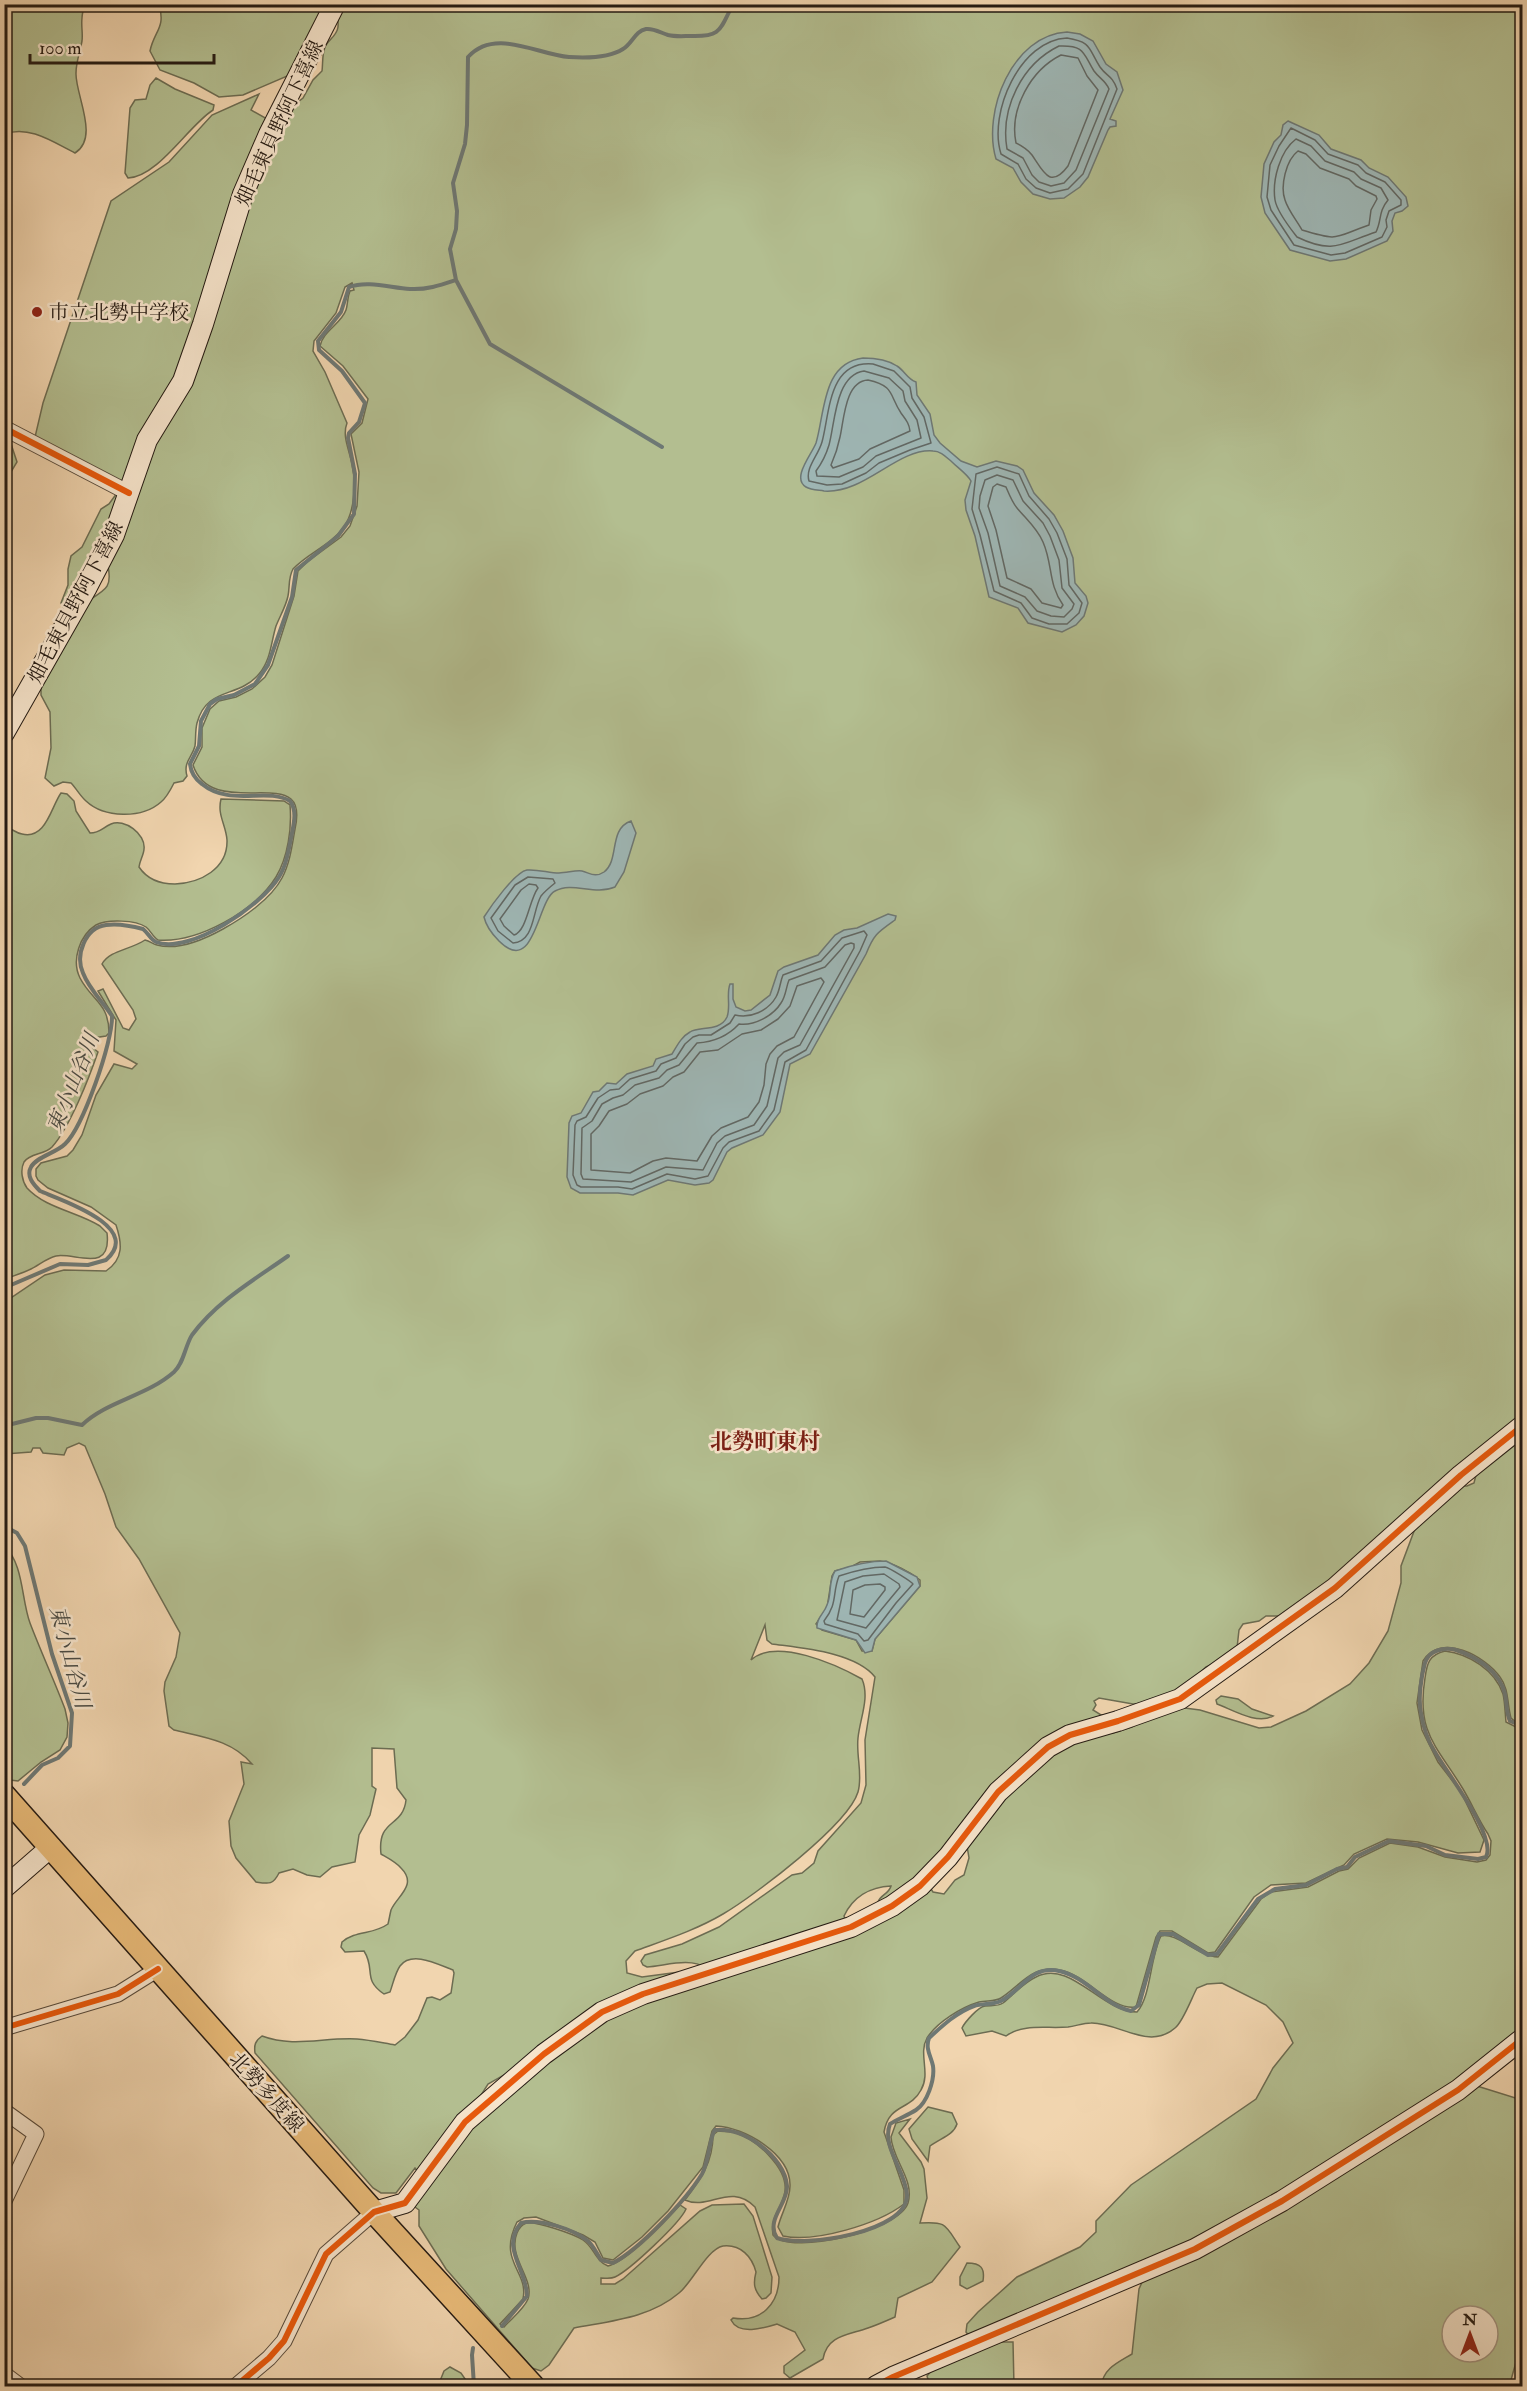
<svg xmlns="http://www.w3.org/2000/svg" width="1527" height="2391" font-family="'IM FELL Double Pica','Noto Serif JP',serif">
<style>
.green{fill:#b3be90;stroke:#6c6c52;stroke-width:1.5;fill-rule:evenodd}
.water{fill:#9eb6b4;stroke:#6e7874;stroke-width:1.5}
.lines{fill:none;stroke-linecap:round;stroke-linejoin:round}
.shore{stroke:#626864;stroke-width:1.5}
.stream{stroke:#6e7874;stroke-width:4}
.street-casing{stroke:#584a3a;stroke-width:17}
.secondary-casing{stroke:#251b13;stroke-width:22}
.primary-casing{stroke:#251b13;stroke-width:25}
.street{stroke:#f6e4cb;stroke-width:15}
.secondary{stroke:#f6e4cb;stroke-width:20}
.primary{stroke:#e8ba78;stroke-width:22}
.cycleway-casing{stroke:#f6e4cb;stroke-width:10}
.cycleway{stroke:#e8590c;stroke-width:6}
.poi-dot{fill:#8f2418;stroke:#f6e4cb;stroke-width:2}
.labels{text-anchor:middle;stroke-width:5;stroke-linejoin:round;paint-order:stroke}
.street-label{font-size:20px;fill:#251b13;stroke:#f6e4cb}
.poi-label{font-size:20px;fill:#251b13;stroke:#f6e4cb;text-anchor:start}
.water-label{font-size:21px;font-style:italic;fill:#494a43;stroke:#f6e4cb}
.quarter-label{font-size:22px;font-weight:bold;fill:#7a1f14;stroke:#f6e4cb}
</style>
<rect width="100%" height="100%" fill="#f1d5af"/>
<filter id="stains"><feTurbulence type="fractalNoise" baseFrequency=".00333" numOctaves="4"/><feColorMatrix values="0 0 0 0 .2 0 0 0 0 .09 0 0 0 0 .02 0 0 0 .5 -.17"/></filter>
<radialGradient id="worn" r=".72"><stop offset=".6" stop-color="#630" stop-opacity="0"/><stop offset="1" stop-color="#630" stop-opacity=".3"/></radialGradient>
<path class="green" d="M349 4 1522 5V1415L1335 1578 1284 1616H1266L1259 1621 1243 1624 1239 1630 1237 1648 1218 1662 1206 1667 1186 1686 1146 1703 1133 1704 1099 1698 1094 1701 1096 1705 1093 1710 1101 1715 1112 1714 1066 1729 958 1832 918 1877 881 1904 878 1902C880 1895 889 1894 891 1886 870 1887 853 1897 844 1916L846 1921 706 1968C690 1957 665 1966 647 1967L643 1965 641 1961 645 1955 682 1944 719 1927 792 1875 802 1873 814 1863 818 1851 861 1803 866 1785 865 1740 875 1677C855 1652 801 1648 772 1644L767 1640 765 1625 751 1660C776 1637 837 1665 862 1679 870 1698 860 1718 858 1738 856 1756 863 1775 858 1792 848 1825 754 1896 723 1914 696 1930 665 1940 635 1951L626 1961 627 1973 642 1977 687 1971 488 2084 478 2100 418 2172 415 2168 396 2193H381L373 2188 255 2053C254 2045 255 2041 262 2036 294 2048 324 2037 357 2039 370 2040 383 2043 395 2045L405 2037 418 2020 427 1998 432 1997 440 2000 451 1993 454 1973 453 1970C439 1965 412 1950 400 1966 395 1973 393 1984 390 1992L384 1994C362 1979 376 1970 364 1951L345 1952 341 1947 342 1942C356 1930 373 1935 388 1924 389 1920 390 1914 391 1910 397 1896 418 1885 401 1868 396 1862 388 1858 381 1854 377 1818 403 1828 406 1800L397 1788 394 1749 372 1748V1786L376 1789 370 1815 359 1835 355 1862 332 1867 320 1877 307 1875 293 1869 279 1873C273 1885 269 1884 256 1882L236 1858 231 1846 229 1821 244 1784 241 1762 252 1764C232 1740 203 1737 174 1730L169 1726 164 1691 165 1682 176 1657 180 1633 139 1559 116 1527 105 1494 85 1446 79 1443 67 1448 64 1455 43 1453 40 1448H33L31 1452 5 1454V1302L45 1275 64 1270 106 1271C124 1259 122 1243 116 1225L91 1207 48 1188 38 1180 36 1176V1169L41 1163 67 1156 73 1150 82 1135 96 1095 114 1064 132 1069 137 1064 114 1051 116 1020 98 991 103 989 123 1028 129 1030 136 1019 133 1010 102 964C110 950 130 950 145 940 150 941 153 944 157 945 179 951 205 939 223 929 243 918 271 899 282 878 290 863 292 846 295 829 297 820 299 806 291 799 272 782 208 811 193 765L202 747V728L210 709 219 701 236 697 252 689 265 677 272 665 294 596 298 571 307 562 341 537 350 526 357 506 359 472 351 434 362 423 368 399 343 366 320 346C323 331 341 324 346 310 348 304 347 298 350 291L354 290 352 283 345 287 336 313 314 341 313 351 325 372 347 423C342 436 349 449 352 464 356 483 355 511 344 527 331 545 308 553 293 569 288 578 290 586 288 596 286 606 280 616 276 626 271 642 271 660 259 674 238 699 207 686 197 723 195 731 196 739 195 746 192 758 183 762 187 776L183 781 174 783C171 789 166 798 161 802 142 819 104 818 86 801 80 796 76 788 71 783L63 782 54 786 45 778 51 748 50 712 41 695V687L91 599C107 589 112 586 108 566L249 201 288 110 303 98 313 80 322 71C323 63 322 55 325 47 328 40 337 36 338 27 339 15 333 11 349 4ZM880 1561C893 1563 910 1572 920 1580V1586L875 1639 872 1651H862L856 1640 822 1630 816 1624 827 1608 832 1576 835 1571 851 1567 860 1562Z
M4 5H84C84 9 82 13 82 18 81 26 83 33 82 41 80 52 76 62 76 73 75 94 100 138 75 153 53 142 29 125 5 134Z
M159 5H326L292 74 243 95 219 97 194 83 160 70 150 51C154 31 166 28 159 5Z
M156 78 175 89 214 105 213 110C189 125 158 177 128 178L125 173 130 108 135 100 146 99 150 85Z
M259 94 251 110 269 120 176 380 127 480 116 481 35 437 43 403 111 201 169 162 212 115Z
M5 437 11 444 17 462 5 482Z
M117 493 119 495 102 540 65 611 61 603 68 585V569L71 556 82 547 101 509 109 504Z
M61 793 67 794 74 801 76 811 90 833C100 833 102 828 111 824 124 818 146 834 144 849 144 854 140 860 139 867 147 879 160 884 175 884 200 883 228 869 227 840 226 825 217 815 221 799L284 801 290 805C292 828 288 857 276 877 255 911 198 943 158 940 153 937 151 931 146 927 136 920 107 919 96 925 80 935 71 960 80 978 92 1001 109 1003 109 1033L106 1036 93 1038V1048L98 1052C89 1078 70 1127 52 1147 44 1155 30 1153 24 1162 20 1170 22 1181 27 1188 45 1208 78 1212 100 1226L107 1233C112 1275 74 1252 56 1256 47 1258 39 1265 31 1269 23 1273 13 1276 5 1279V827C12 828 15 833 22 834 46 840 51 807 61 793Z
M1522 1435V1723H1517L1511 1718C1507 1704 1509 1689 1500 1677 1485 1656 1441 1632 1423 1661L1417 1703 1422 1730 1438 1762 1461 1792 1484 1840 1480 1852 1458 1853 1418 1842 1387 1839 1354 1854 1344 1865 1306 1883 1271 1885 1254 1897 1215 1952 1208 1953 1203 1950 1172 1931H1160L1156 1937 1136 2007C1111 2011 1087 1975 1060 1970 1033 1964 1021 1985 1001 1998 995 2002 986 2000 979 2002 962 2007 937 2022 927 2038 918 2054 931 2073 921 2090 910 2111 889 2103 884 2132L904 2190V2204C878 2224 815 2243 783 2236L778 2227C781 2214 790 2200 790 2186 791 2154 744 2127 716 2126L712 2131 703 2167 668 2211 642 2237 613 2260 603 2258 595 2242 583 2235 536 2217 524 2218 517 2222C497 2262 529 2271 523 2299L500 2324 504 2327C511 2319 524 2309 528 2299 535 2279 507 2257 517 2233 519 2228 521 2225 526 2223 536 2221 574 2234 583 2240 594 2247 595 2261 608 2266 627 2262 666 2220 680 2205L686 2209C680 2223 630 2270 615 2277 611 2279 606 2278 601 2278V2284H615L623 2279 700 2211 712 2205 744 2204 753 2216 772 2277 771 2293 766 2298 762 2299C754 2290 753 2284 756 2272 752 2257 741 2244 723 2246 707 2249 692 2283 679 2293 650 2318 610 2321 574 2328L549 2365 541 2371 532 2368 446 2269 419 2226V2210L415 2207 417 2201 469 2126 509 2091 525 2084 536 2069 607 2017 929 1886 933 1892 944 1894 955 1880 964 1875 969 1858 967 1846 1006 1793 1053 1750 1097 1734 1113 1733 1132 1727 1140 1722 1177 1707 1200 1710 1259 1728 1271 1727 1306 1711 1350 1684 1369 1663 1388 1631 1401 1583V1566L1416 1526 1459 1486H1467L1474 1483 1477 1471Z
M4 1545C24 1565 21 1598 30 1623 41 1652 54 1680 65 1709L68 1723 67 1737 60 1750 41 1762 18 1781 10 1780 5 1776 4 1670 7 1669 4 1655Z
M1445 1651C1469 1654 1495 1670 1503 1694 1505 1702 1505 1713 1506 1722L1516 1727 1522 1728V2027L1502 2048 1467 2076 1287 2188 1190 2244 970 2337 966 2332 967 2324 978 2312 1017 2277 1080 2247 1096 2232V2221L1131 2185 1256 2099 1273 2068 1293 2043 1283 2022 1266 2005 1222 1983 1207 1984 1197 1988C1192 1997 1183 2022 1175 2028 1149 2051 1118 2022 1091 2023 1083 2023 1076 2026 1068 2027 1047 2029 1024 2023 1006 2036L992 2031 966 2036 962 2028C965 2022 978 2007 985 2006 991 2005 997 2007 1003 2003 1013 1995 1023 1983 1036 1977 1071 1959 1101 2012 1137 2012 1151 1997 1150 1957 1161 1936 1177 1932 1197 1956 1218 1957L1261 1899 1271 1892 1308 1887 1339 1871 1348 1869 1359 1858 1390 1843 1418 1847 1445 1857 1477 1862 1486 1860 1490 1855 1491 1841 1488 1834C1478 1819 1472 1804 1463 1789 1437 1746 1416 1733 1425 1678 1427 1663 1429 1655 1445 1651Z
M1221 1696 1238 1699 1252 1709 1273 1716C1257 1725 1233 1710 1217 1704L1216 1700Z
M1477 2086 1522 2100V2349C1516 2356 1513 2376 1509 2386H1101C1104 2368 1117 2363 1132 2354L1139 2289 1143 2280ZM1452 2316H1488V2352H1452Z
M928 2107 952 2113 957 2124C953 2136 940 2138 930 2146L928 2161 912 2139 909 2129Z
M910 2119 899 2133 921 2162 924 2169 927 2198 920 2223C947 2221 945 2225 960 2247L932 2282 898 2298 895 2317C886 2321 877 2325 868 2328 849 2335 827 2335 823 2359L790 2378 784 2373V2366L805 2350 795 2332 777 2324C764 2328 739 2336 731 2320L733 2318C761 2323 779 2304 779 2277L755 2207C730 2182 709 2211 685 2200 701 2179 713 2162 713 2135L718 2131C723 2132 731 2131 736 2133 756 2139 788 2168 785 2191 783 2208 770 2215 773 2235 790 2256 899 2231 908 2203 915 2180 892 2159 891 2137L896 2123Z
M967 2263C981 2263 985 2268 983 2281L967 2289 960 2285V2277Z
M1001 2342H1013L1014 2386H930L927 2376 932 2370Z
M450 2367 461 2373 470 2386H438L444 2371Z"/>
<path class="water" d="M1067 32 1080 34 1093 41 1106 64 1117 72 1123 90 1110 119 1116 121V126L1110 127 1108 130 1088 177 1080 187 1064 198 1050 199 1033 194 1021 182 1013 168 996 159C982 112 1012 35 1067 32Z
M1288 121 1319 135 1331 149 1361 160 1369 168 1388 177 1406 197 1408 206 1402 211 1395 213 1392 221 1393 231 1387 241 1346 259 1330 261 1290 250 1265 213 1261 197 1264 164 1274 142 1281 135 1283 125Z
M863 358C873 358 888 360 897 366 905 371 907 379 916 382L917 395 930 414 934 435 940 443 961 461 977 467 996 461 1017 466 1023 470 1034 493 1054 515 1063 531 1073 558 1075 583 1086 596 1088 603 1084 616 1076 625 1062 632 1028 623 1018 608 989 597 975 536 966 510 965 500 971 481C967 474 958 468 952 462 946 457 941 451 933 451 897 448 865 494 824 491 818 490 811 490 806 487 791 478 812 454 816 443 825 413 822 363 863 358Z
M631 821 636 833 624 872 615 887C594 896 573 881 555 891 537 900 535 977 499 941 492 934 486 926 484 917 491 906 515 872 527 870 538 869 549 873 559 873 567 873 575 870 582 871 590 873 595 878 604 872 620 860 608 829 631 821Z
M888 914 896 916 895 920C878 932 874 934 866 954L810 1054 790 1064 780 1112 763 1135 732 1148 727 1152 713 1180 709 1183 695 1185 668 1180 633 1195 618 1193H580L571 1188 567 1177 569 1123 572 1116 581 1113 593 1092 599 1091 607 1083 616 1084 627 1074 653 1066 656 1059 672 1054C677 1046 681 1037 690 1032 699 1026 720 1032 727 1017 731 1007 726 994 730 984H733V999L736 1007 745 1011 751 1010 770 995 778 971 784 967 818 955 835 935 844 930 857 928Z
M886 1561 917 1577 920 1586 875 1639 872 1651 865 1653 856 1640 817 1628C816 1618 824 1614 827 1605 832 1594 828 1582 835 1571 852 1565 868 1561 886 1561Z"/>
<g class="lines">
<path class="shore" d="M1067 38C1092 42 1088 48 1100 67 1107 77 1112 75 1117 89L1083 174 1068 189 1050 193 1036 188 1026 179 1018 164 1001 154C988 113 1020 40 1067 38Z
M1059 46C1085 45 1083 53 1094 71 1099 78 1106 81 1109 89L1076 170 1064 183 1051 186 1039 182 1032 175 1023 158 1007 149C1000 108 1022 64 1059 46Z
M1061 55 1078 58 1087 76 1098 90 1068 166C1050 190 1043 171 1032 155 1028 150 1022 146 1016 143 1009 109 1031 70 1061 55Z
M1291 128 1315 140 1328 154 1358 165 1366 173 1385 182 1401 200V205L1389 211 1386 220 1387 227 1382 237 1345 253 1331 255 1294 245 1271 210 1267 197 1270 165 1279 146Z
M1296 139 1311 146 1325 161 1354 172 1361 179 1381 188 1388 200C1378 212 1382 220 1376 232 1342 243 1334 255 1297 237 1290 228 1277 212 1275 200 1272 180 1280 151 1296 139Z
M1298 151 1306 154 1320 168 1349 179 1356 186 1376 196 1377 199 1371 210 1369 225C1334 237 1341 242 1302 230 1297 221 1288 210 1285 200 1280 186 1286 160 1298 151Z
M873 364 894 371 910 387 912 398 924 417 931 443 910 450 879 463 866 473 842 484 827 485 809 481C805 468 818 456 822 442 830 413 828 360 873 364Z
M864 371 889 378 903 391 905 401 917 420 921 438 876 456 863 467 839 477 817 476 816 471C822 463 826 455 829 445 835 424 835 375 864 371Z
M868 380C895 386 889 395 901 413 906 420 909 423 910 431L870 449 859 459 833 468 831 465C835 456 838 447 840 437 844 420 845 381 868 380Z
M997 467 1019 474 1029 496 1049 519 1057 533 1067 559 1069 585 1082 603 1079 613 1067 624H1049L1032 618 1021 603 994 591 980 535 972 509 976 474Z
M997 475 1013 480 1023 501 1043 523 1050 536 1059 560 1062 588 1074 604 1072 609 1064 617 1051 616 1037 611 1025 597 1000 586 988 533 979 508 980 496 985 480Z
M997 484 1006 487C1009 494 1012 502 1017 508 1026 519 1037 528 1043 542 1053 565 1048 584 1063 605L1061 608 1042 603 1031 589 1007 578 996 530 988 506 993 487Z
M528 877 553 879 555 883C550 887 545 891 541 896 532 912 535 941 513 943L498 931 491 918 515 885Z
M529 884 536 885 538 888C529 900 527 931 514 935L504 926 500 919 521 890Z
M864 931 867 935 860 951 806 1050 785 1062 774 1110 759 1131 729 1142 723 1148 708 1176 695 1179 667 1174 632 1189 618 1187H581L577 1185 573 1175 575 1125 577 1121 586 1117 598 1098 610 1090 619 1089 630 1079 656 1071 661 1064 676 1058 685 1044 693 1037 699 1035H711L730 1023 735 1015C750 1019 768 1011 776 997 780 990 780 982 783 975L821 961 842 938Z
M851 943 854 944V948L800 1045 784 1052 778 1058 767 1106 754 1125 725 1136 717 1143 703 1170 666 1167 631 1182 583 1179 581 1174 582 1128 592 1121 602 1104 613 1098 623 1095 635 1085 659 1078 667 1070 679 1065 697 1043C714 1042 727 1037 739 1024 754 1026 773 1016 781 1003 786 996 786 987 789 980L825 967 845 945Z
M821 978 824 982 794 1037 777 1046 770 1054 766 1064 764 1085 759 1102 748 1117 721 1128 712 1136 697 1161 666 1158 653 1161 630 1173 591 1170V1134L599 1126 609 1111 627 1104 640 1094 663 1086 673 1077 684 1072 700 1052 718 1050 742 1034 761 1030 778 1019 790 1006 797 986Z
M885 1567C890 1568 912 1582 913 1584L896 1603 868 1640 864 1641 858 1634 825 1624 824 1621C838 1603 832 1594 839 1576 854 1571 869 1567 885 1567Z
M884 1574 899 1584 900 1587 866 1628 837 1620 845 1582 863 1576Z
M880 1584 885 1587V1590L864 1617 850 1614 853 1590 865 1585Z"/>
<path class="stream" d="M456 280 490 344 662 447
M4 1288 60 1264 88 1265 106 1260C144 1227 61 1200 40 1191 33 1184 26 1176 31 1167 36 1157 56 1153 65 1144 83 1127 113 1041 112 1016 103 1002 89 989 83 973 75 955 85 928 106 925 119 923 132 926 143 929 148 933 151 940 156 942 190 955 262 905 279 877 287 864 289 848 292 833 294 823 297 810 290 801 267 787 230 807 202 784 195 779 191 773 190 764L199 746 201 721 210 704 217 699 234 695 255 684 268 665 292 597 296 570 338 536 354 514 355 474 348 438 349 433 359 422 365 403 342 371 319 350 318 341 341 312 349 287C368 280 391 288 410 289 427 290 441 285 456 280L450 249 456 229 457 211 453 183 465 144 467 125 468 57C495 27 538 55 569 57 584 58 609 58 623 49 632 44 635 31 646 29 654 28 661 33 668 35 676 37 684 36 691 36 722 37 720 29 733 4
M4 1426 36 1418H48L82 1425C107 1401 147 1396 174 1372 184 1363 185 1346 192 1335 217 1301 254 1280 288 1256
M4 1526 17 1533 25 1546 52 1654 72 1713 70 1746 58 1758 42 1765 24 1784
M502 2326 527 2296C527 2270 500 2247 521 2223 539 2218 573 2229 588 2241 593 2245 597 2254 601 2260L613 2263C640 2249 686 2200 702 2174 709 2162 710 2135 715 2130 743 2126 785 2157 787 2186 788 2204 765 2220 777 2238 804 2248 908 2232 907 2195 906 2171 881 2147 890 2124 898 2119 908 2115 916 2110 927 2103 935 2080 933 2066 931 2056 925 2049 929 2038 942 2026 957 2012 974 2006 982 2003 993 2005 1001 2001 1022 1990 1031 1965 1059 1971 1087 1977 1104 2005 1131 2011L1139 2005 1159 1934H1173L1208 1955 1217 1954 1258 1899 1275 1889 1306 1885 1337 1869 1347 1867 1355 1857 1389 1841 1426 1846 1445 1855 1478 1859 1486 1857C1497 1836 1446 1772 1435 1752 1428 1741 1423 1726 1421 1713 1418 1699 1421 1677 1425 1663 1429 1650 1444 1647 1456 1650 1477 1657 1500 1672 1505 1694 1507 1703 1506 1713 1510 1721L1522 1726
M473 2348 472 2355 474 2386"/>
<defs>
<path id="street" d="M4 428 129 493
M4 2028 118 1994 158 1969
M4 2111 36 2134 4 2201
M4 2374 20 2386
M236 2386 269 2358 284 2341 326 2254 374 2212"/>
<path id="secondary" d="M4 733 87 587 114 535 147 440 183 381 203 324 243 194 269 134 335 4
M4 1888 51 1847
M374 2212 405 2203 465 2122 544 2054 602 2012 643 1994 851 1927 892 1906 920 1886 948 1857 998 1792 1048 1747 1070 1735 1118 1721 1180 1699 1335 1588 1461 1475 1522 1426
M876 2386 893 2377 1195 2249 1282 2201 1458 2090 1522 2039"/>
<path id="primary" d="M4 1795 374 2212 533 2386"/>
</defs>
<use href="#street" class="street-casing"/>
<use href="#secondary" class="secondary-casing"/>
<use href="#primary" class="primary-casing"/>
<use href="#street" class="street"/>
<use href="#secondary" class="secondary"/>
<use href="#primary" class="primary"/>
<defs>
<path id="cycleway" d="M4 428 129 493
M4 2028 118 1994 158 1969
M236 2386 269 2358 284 2341 326 2254 374 2212 405 2203 465 2122 544 2054 602 2012 643 1994 851 1927 892 1906 920 1886 948 1857 998 1792 1048 1747 1070 1735 1118 1721 1180 1699 1335 1588 1461 1475 1522 1426
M876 2386 893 2377 1195 2249 1282 2201 1458 2090 1522 2039"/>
</defs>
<use href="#cycleway" class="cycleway-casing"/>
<use href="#cycleway" class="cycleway"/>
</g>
<circle class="poi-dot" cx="37" cy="312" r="6"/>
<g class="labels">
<g class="street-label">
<text transform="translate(279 123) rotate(-65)" y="7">畑毛東貝野阿下喜線</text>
<text transform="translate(75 602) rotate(-62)" y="7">畑毛東貝野阿下喜線</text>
<text transform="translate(267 2092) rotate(48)" y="7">北勢多度線</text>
</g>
<g class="poi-label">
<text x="49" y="319">市立北勢中学校</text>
</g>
<g class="water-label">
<text transform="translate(73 1083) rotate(-68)" y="7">東小山谷川</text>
<text transform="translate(70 1657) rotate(75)" y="7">東小山谷川</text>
</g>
<g class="quarter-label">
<text x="765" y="1449">北勢町東村</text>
</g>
</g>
<rect width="1527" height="2391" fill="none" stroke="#f1d5af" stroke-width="24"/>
<rect x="6" y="6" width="1515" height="2379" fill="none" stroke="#251b13" stroke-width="3"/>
<rect x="12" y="12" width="1503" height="2367" fill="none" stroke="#251b13" stroke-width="1.5"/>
<g transform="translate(1470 2334)"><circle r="28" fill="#f6e4cb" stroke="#a29481" stroke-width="1.5"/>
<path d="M0-4.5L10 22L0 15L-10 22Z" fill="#8f2418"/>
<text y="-9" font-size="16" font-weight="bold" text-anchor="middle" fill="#251b13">N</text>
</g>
<path d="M30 54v9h184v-9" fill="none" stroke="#251b13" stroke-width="3"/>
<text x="39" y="54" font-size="18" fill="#251b13" stroke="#f6e4cb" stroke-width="4.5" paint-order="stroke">100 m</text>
<rect width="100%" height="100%" filter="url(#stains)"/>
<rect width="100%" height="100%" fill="url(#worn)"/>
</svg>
